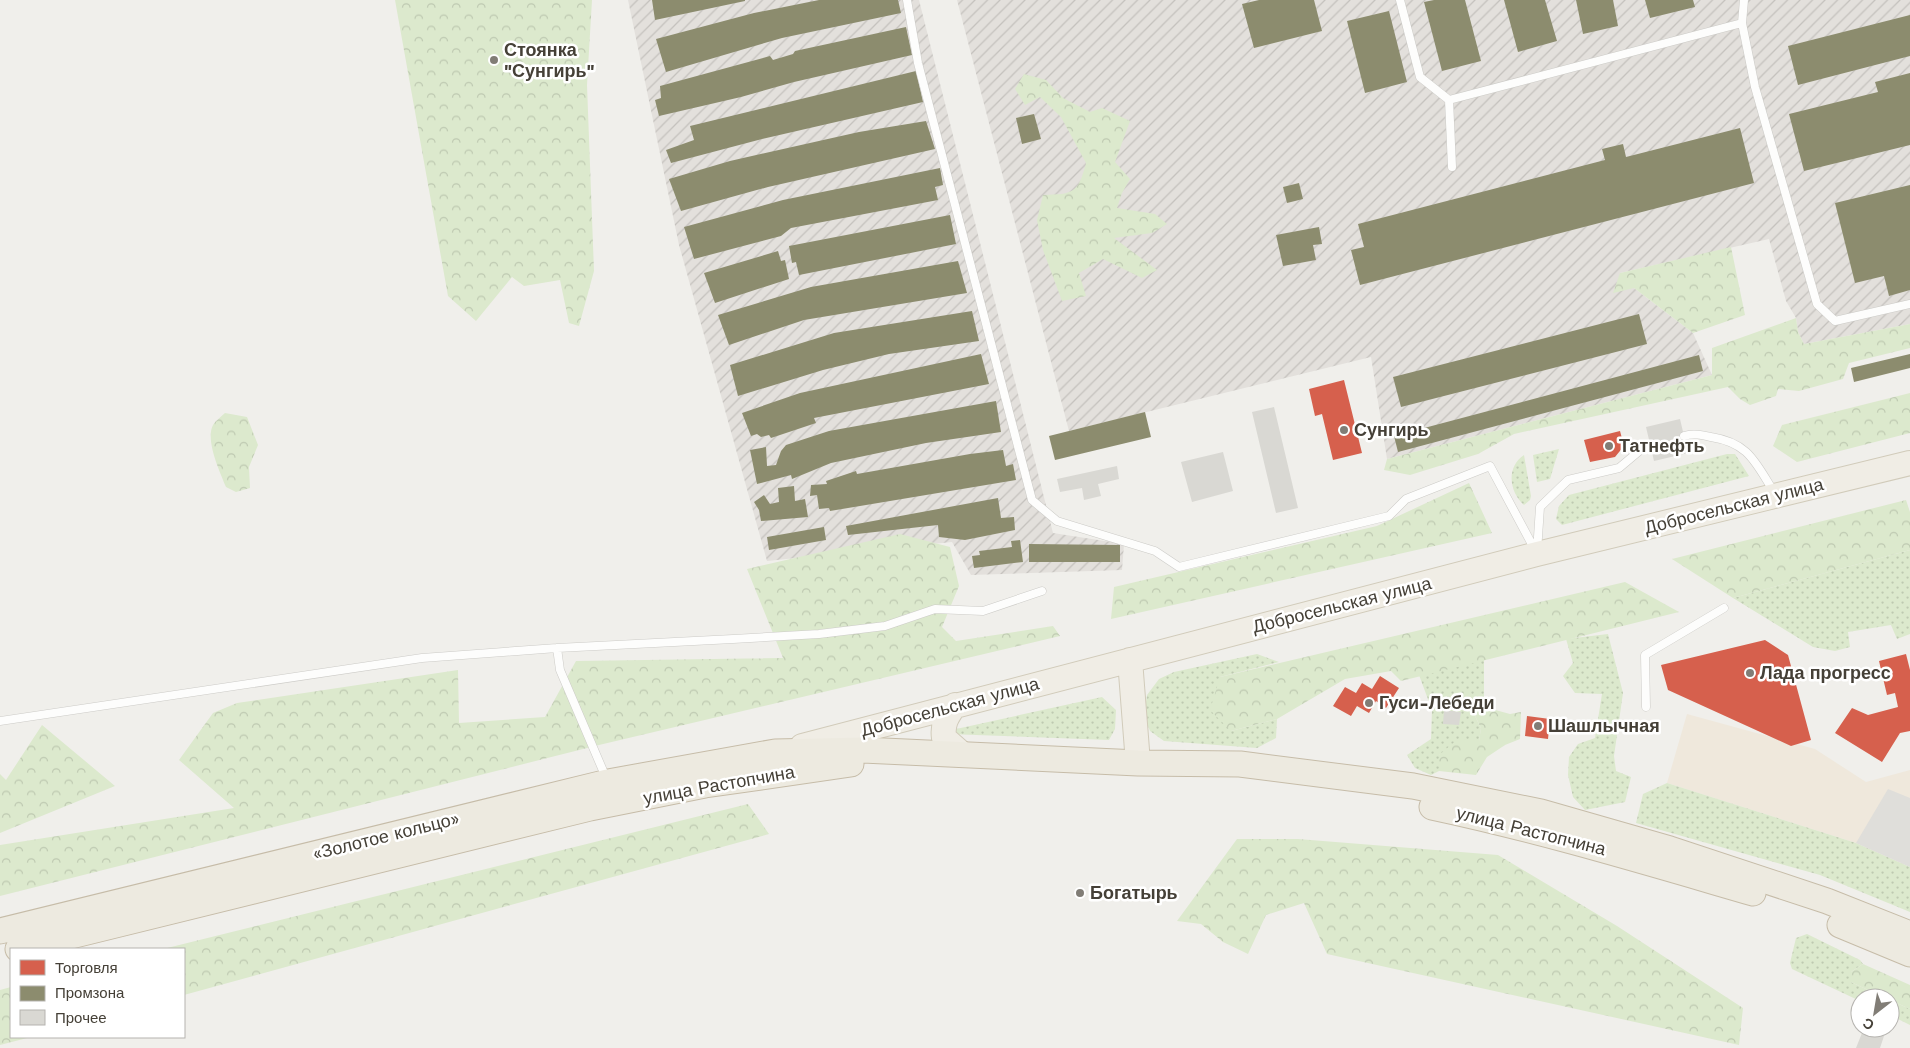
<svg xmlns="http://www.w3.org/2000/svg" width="1910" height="1048" font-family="'Work Sans',sans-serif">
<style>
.commercial{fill:#efe8dc}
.industrial{fill:url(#industrial-furrows)}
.grass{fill:url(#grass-dots)}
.forest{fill:url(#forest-crowns)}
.parking{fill:#dfdeda}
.shops{fill:#d6604d}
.industry{fill:#8c8c6e}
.building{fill:#d9d8d3}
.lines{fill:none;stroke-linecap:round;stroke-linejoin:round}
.service-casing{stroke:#cccbc7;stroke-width:9}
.primary-casing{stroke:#d1cbba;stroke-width:26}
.trunk-casing{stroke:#c6bca8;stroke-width:27}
.service{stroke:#fdfdfc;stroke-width:8}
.primary{stroke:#f0ede5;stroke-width:24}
.trunk{stroke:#edeae0;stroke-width:25}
.poi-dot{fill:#817d76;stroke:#fff;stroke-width:2}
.labels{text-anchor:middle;stroke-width:5;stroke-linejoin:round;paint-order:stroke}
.poi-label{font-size:18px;font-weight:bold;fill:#454037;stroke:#fff;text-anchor:start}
.street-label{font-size:18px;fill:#454037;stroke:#fff}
</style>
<defs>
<pattern id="industrial-furrows" width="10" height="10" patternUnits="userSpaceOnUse" patternTransform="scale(1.25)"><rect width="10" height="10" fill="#e3e0dc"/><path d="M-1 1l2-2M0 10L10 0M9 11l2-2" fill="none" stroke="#c4c1bd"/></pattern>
<pattern id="grass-dots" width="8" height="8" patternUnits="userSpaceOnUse" patternTransform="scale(1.25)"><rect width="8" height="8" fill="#dce9cd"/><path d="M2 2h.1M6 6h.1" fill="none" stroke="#bec9b1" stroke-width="1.8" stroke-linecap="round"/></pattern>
<pattern id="forest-crowns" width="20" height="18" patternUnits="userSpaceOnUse" patternTransform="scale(1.25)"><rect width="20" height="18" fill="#dce9cd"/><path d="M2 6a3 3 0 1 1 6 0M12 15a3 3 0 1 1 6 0" fill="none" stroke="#bec9b1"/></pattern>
</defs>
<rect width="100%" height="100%" fill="#f0efeb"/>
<path class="commercial" d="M1687 714 1815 749 1866 782 1910 770V867L1856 843 1667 783Z"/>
<path class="industrial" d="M628 0H919L1053 533 1124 544 1122 570 971 575 952 542 767 561 679 245Z
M957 0H1910V324L1804 344 1798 332 1796 318 1786 301 1769 239 1620 273 1634 288 1693 333 1712 375 1387 459 1371 357 1069 431Z"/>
<path class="grass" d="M1559 449 1550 479 1537 482 1533 455Z
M1727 454H1735L1749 476 1562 525 1556 519 1559 506 1569 495Z
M1524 455 1531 496 1530 500 1524 505C1509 492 1506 467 1524 455Z
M1910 550V634L1897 639 1891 625 1848 632 1850 647 1835 651 1813 647 1733 598Z
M1608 634 1623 693 1614 756 1616 771 1631 777 1625 802 1585 810 1573 797 1568 775 1569 757 1578 744 1595 738 1602 694 1575 693 1563 676 1573 663 1566 639Z
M1257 654 1279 662 1220 677 1231 731 1277 719 1276 738 1257 748 1164 741 1150 731 1144 716 1147 695 1159 679 1174 672Z
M1484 659V711L1475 716 1481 728 1479 742 1439 755V771L1431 775 1415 768 1407 755 1431 739 1432 710 1419 675Z
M1102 697 1116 710 1115 729 1109 740 948 734 947 731Z
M1667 783 1856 843 1910 867V912L1820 875 1636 823 1643 794Z
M1807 934 1860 960 1863 964 1851 972V982L1885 998H1860V1001L1792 969 1790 963 1796 938Z
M1890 1000 1910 1009V1025L1890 1015Z"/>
<path class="forest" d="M395 0H592L587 85 594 271 579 326 569 323 560 280 524 286 512 277 476 321 448 296Z
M1024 74 1046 80 1063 98 1090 112 1102 108 1130 121 1115 162 1130 179 1122 193 1117 208 1155 214 1167 224 1152 233 1114 238 1157 270 1142 278 1103 259 1079 273 1086 296 1062 301 1043 250 1037 220 1043 195C1073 194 1078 194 1086 163L1061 117 1040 97 1025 105 1015 89Z
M1731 247 1745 315 1693 333 1634 288 1613 293 1620 273Z
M1796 318 1798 332 1804 344 1910 324V348L1849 363 1843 379 1799 391 1778 389 1776 396 1750 405 1740 399 1728 387 1514 434 1478 454 1410 475 1384 470 1387 459 1712 375V348Z
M1910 393V433L1797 462 1773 446 1782 425Z
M225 413 247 417 258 445 249 467 250 488 236 492 226 487C220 472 205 440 213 425 216 420 221 417 225 413Z
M1469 483 1492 533 1111 619 1114 587 1377 526Z
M1906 500 1910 512V550L1733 598 1672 559Z
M900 534 950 547 959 586 942 627 956 641 1053 626 1060 636 599 745 0 896V845L234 808 179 760 213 713 237 703 458 670 459 723 545 717 576 661 783 658 747 569Z
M1625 582 1679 612 1401 681 1391 671 1345 679 1277 719 1231 731 1210 710 1220 677Z
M1488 708 1510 714 1521 712 1520 739 1505 745 1487 757 1476 775 1439 771V755L1458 739 1479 741 1481 728 1475 716Z
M42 725 115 786 0 833V774L6 780Z
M748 804 769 834 184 995V949H163Z
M1237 839H1298L1498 855 1617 926 1743 1008 1739 1045 1327 954 1304 903 1266 915 1248 954 1223 942 1201 924 1177 921Z
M1863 964 1910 985V1009L1890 1000V998H1885L1851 982V972Z
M11 987V1037H31L0 1045V990Z"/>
<path class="parking" d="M1888 789 1910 798V867L1856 843Z"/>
<path class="shops" d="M1344 380 1362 453 1333 460 1322 414 1315 416 1309 389Z
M1620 431 1624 446 1615 457 1590 462 1584 440Z
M1765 640 1788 655 1811 740 1791 746 1668 690 1661 665Z
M1906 654 1910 670V731L1900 733 1882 762 1835 733 1852 708 1868 715 1898 707 1895 693 1887 695 1879 661Z
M1380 676 1399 688 1386 708 1376 701 1369 713 1357 706 1351 716 1333 706 1345 687 1356 693 1362 683 1372 689Z
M1527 716 1550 719 1548 739 1525 736Z"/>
<path class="industry" d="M652 0H745V1L655 20Z
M819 0H898L901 13 782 38 666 72 656 39 754 13Z
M1259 0H1314L1322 31 1254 48 1242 4Z
M1434 0H1465L1481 61 1442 71 1424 2Z
M1504 0H1545L1557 41 1518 52Z
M1576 0H1613L1618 26 1583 34Z
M1645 0H1693L1695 7 1650 18Z
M1389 11 1407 82 1365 93 1347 21Z
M1910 15V56L1798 85 1788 46Z
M906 27 912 55 794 82 741 97 659 116 655 100 661 98 660 86 770 56 773 60 793 54 795 51Z
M916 71 923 102 762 139 671 163 666 150 694 140 690 126Z
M1910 73V145L1804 171 1789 114 1878 92 1875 82Z
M1034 114 1041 139 1022 144 1016 118Z
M926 121 935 149 768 187 681 211 669 179 730 161 859 132Z
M1740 128 1754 183 1360 285 1351 250 1364 247 1358 224 1605 160 1602 149 1623 144 1626 157Z
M940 168 943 185 935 187 938 200 791 228 781 236 694 259 684 227 783 200Z
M1299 183 1303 199 1287 203 1283 187Z
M1910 185V290L1889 296 1884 276 1855 283 1835 203Z
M950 215 956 244 799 275 796 262 792 263 789 246Z
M1319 227 1322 244 1313 245 1316 260 1283 266 1276 235Z
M778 251 781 261 785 260 789 279 715 303 704 273Z
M958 261 967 293 804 320 729 345 718 315 811 287Z
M972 311 979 341 889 354 823 370 738 396 730 365 834 333Z
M1639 314 1647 344 1401 407 1393 377Z
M981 354 989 384 814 418 816 423 771 438 769 435 761 437 757 434 751 436 742 413 800 393Z
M1910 354V368L1854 382 1851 368Z
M1699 355 1703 371 1398 452 1394 436Z
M996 401 1001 432 926 443 831 463 792 479 791 475 757 484 750 450 766 447 767 466 776 465 781 451 786 445 829 431Z
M1145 412 1151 437 1055 460 1049 436Z
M1003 450 1006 466 1013 464 1016 480 830 511 829 508 819 509 817 495 810 496 811 485 827 484 826 481 856 471 857 474 970 454Z
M794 486 795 501 805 499 808 517 761 521 759 510 754 502 764 495 770 504 779 502 778 488Z
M998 498 1001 518 1014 517 1015 530 965 540 939 537 938 525 848 535 846 526Z
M824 527 826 540 769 550 767 537Z
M1020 540 1023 562 974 568 972 556 980 555 979 551 1012 547 1011 541Z
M1029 544 1120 545V562H1029Z"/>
<path class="building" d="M1274 407 1298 508 1276 513 1252 412Z
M1680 419 1688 453 1654 461 1646 427Z
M1223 452 1233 491 1192 502 1181 462Z
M1117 466 1119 479 1098 484 1101 496 1084 500 1082 488 1060 492 1057 479Z
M1444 710 1461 712 1459 725 1443 724Z
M1864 1028H1872L1885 1033 1880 1048H1856Z"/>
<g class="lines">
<defs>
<path id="service" d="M907 0 918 63 1032 500 1057 521 1155 551 1179 567 1389 516 1406 499 1490 466 1536 552
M1400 0 1420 77 1449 100
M1744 0 1742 23 1755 87 1817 304 1835 321 1910 304
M1452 167 1449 100 1742 23
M1684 436C1693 433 1702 435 1711 437 1749 443 1755 462 1774 492
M1537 552 1540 507 1568 480 1619 468 1644 447 1650 445
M557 648 560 670 607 780
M1646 707 1645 655 1724 608
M0 721 422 658 557 648 733 639 819 634 885 626 935 609 983 611 1042 591"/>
<path id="primary" d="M1130 660 1138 763
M955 705C947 716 942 724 944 738L961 753
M802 746 1537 554 1910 463"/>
<path id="trunk" d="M1432 807C1540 830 1646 862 1753 893
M1840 925 1910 954
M0 931 608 782 775 752 863 750 1138 763 1240 764 1413 786 1541 812 1670 849 1827 901 1910 934
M18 949 590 808 705 785 851 764"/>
</defs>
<use href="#service" class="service-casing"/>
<use href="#primary" class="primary-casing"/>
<use href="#trunk" class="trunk-casing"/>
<use href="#service" class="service"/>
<use href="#primary" class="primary"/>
<use href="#trunk" class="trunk"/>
</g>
<g class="poi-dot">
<circle cx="494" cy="60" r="5"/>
<circle cx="1344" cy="430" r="5"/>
<circle cx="1609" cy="446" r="5"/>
<circle cx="1750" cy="673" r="5"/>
<circle cx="1369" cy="703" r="5"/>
<circle cx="1538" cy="726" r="5"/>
<circle cx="1080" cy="893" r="5"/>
</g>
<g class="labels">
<g class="poi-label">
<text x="504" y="56">Стоянка<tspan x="504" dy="21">"Сунгирь"</tspan></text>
<text x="1354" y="436">Сунгирь</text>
<text x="1619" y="452">Татнефть</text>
<text x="1760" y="679">Лада прогресс</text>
<text x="1379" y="709">Гуси-Лебеди</text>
<text x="1548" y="732">Шашлычная</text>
<text x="1090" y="899">Богатырь</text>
</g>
<g class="street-label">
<text transform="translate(1734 506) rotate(-14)" y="6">Добросельская улица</text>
<text transform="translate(1342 605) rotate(-14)" y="6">Добросельская улица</text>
<text transform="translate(950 707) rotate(-15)" y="6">Добросельская улица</text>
<text transform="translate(719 785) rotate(-10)" y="6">улица Растопчина</text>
<text transform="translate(1531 831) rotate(14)" y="6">улица Растопчина</text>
<text transform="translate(386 836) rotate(-14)" y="6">«Золотое кольцо»</text>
</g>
</g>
<rect x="10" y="948" width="175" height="90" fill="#ffffff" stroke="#b5b3af"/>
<rect x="20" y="960" width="25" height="15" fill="#d6604d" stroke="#b5b3af"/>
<text x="55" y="973" font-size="15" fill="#454037">Торговля</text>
<rect x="20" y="986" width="25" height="15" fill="#8c8c6e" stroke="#b5b3af"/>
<text x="55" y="998" font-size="15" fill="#454037">Промзона</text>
<rect x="20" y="1010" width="25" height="15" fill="#d9d8d3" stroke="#b5b3af"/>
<text x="55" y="1023" font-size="15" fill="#454037">Прочее</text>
<g transform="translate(1875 1013) rotate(211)"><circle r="24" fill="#ffffff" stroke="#b5b3af"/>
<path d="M0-4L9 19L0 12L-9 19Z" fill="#817d76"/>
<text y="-8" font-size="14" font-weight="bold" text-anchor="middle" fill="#454037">С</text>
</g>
</svg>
